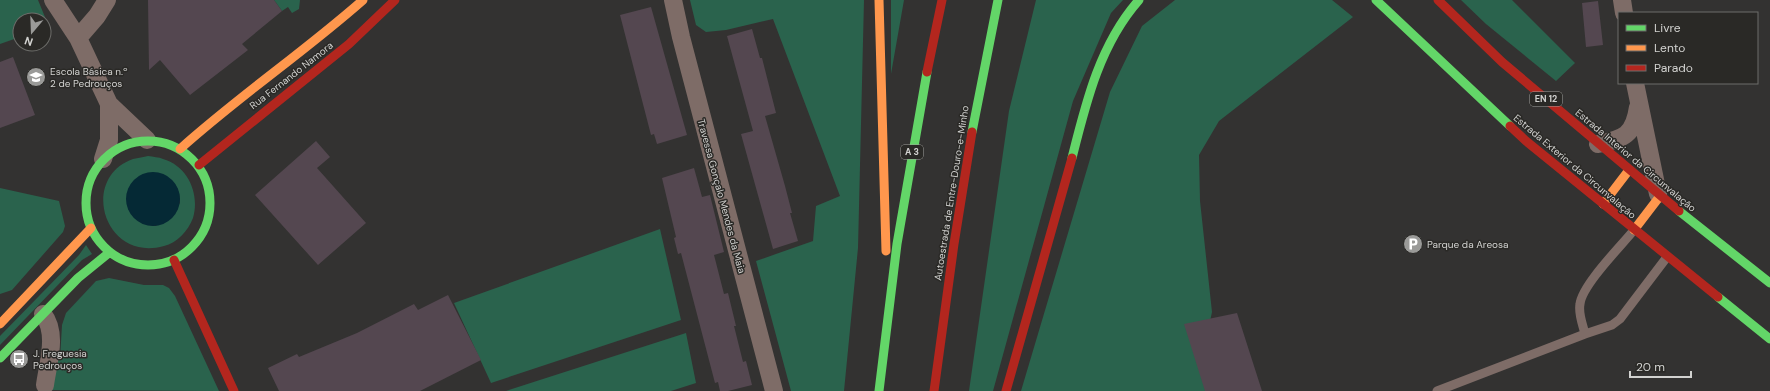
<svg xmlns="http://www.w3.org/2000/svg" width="1770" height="391" font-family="'DM Sans',sans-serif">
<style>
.green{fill:#2a634d;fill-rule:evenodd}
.water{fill:#052935}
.building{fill:#544750}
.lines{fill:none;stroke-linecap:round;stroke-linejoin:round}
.lane{stroke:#7e6c67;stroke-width:9}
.street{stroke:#7e6c67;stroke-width:18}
.fast{stroke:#63d668;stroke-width:9}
.slow{stroke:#ff974d;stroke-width:9}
.jam{stroke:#b3261e;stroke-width:9}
.labels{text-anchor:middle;stroke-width:3;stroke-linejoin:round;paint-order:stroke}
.shield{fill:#2a2926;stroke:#a09f9d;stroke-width:1}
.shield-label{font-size:9px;font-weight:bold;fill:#d2d2d0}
.poi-label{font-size:10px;fill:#d2d2d0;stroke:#2a2926;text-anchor:start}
.street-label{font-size:10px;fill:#d2d2d0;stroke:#2a2926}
</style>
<rect width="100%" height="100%" fill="#333231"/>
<path class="green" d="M0 0H38L49 27 44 28V20H20V37L0 44Z
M274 0H300L299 9 292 13 288 7 282 11Z
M690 0H864L858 248 844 391H791L756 261 813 241 816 206 840 196 773 19 726 30 706 32 696 25Z
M891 0H904L891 74Z
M1036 0H1123L1111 13 1073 101 993 391H969L1009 111Z
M1175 0H1332L1353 17 1219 121 1199 155 1200 201 1212 312 1200 368 1207 391H1021L1110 92 1142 26Z
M1461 0H1512L1575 63 1556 81 1486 24Z
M148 156C153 157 159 157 163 159 188 166 200 194 193 218 188 231 177 243 164 246 104 263 79 178 133 159 138 158 144 157 148 156ZM155 173C172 177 180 186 180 203L156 226C136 225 125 211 128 191Z
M0 188 59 201 65 226 63 232 12 290 0 294Z
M660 229 681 320 491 383 454 303Z
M86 245 92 254 82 260 0 345V336L79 255Z
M109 278 144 285H163L169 288 175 296 219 391 51 390 57 359H60L62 325 66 313 96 281Z
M686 333 696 383 671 391H506Z"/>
<path class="water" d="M126 199a27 27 0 1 1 54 0a27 27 0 1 1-54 0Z"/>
<path class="building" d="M148 0H274L282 11 242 44 248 50 190 95 160 60 149 70Z
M1598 1 1603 45 1586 47 1582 3Z
M651 7 687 135 657 144 654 134 651 135 620 15Z
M752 29 760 58H762L776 113 765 116 785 186 792 213H790L798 241 773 249 741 134 753 131 727 36Z
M13 57 35 115 0 128V62Z
M316 141 330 157 317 168 366 223 318 265 255 195Z
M694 168 702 197 710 195 724 252 714 255 724 294 728 293 736 326H734L743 362 746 361 752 385 728 391H720L718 382 715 383 681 253 678 254 674 238 676 237 662 178Z
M448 295 481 360 420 391H279L268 368 297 354 299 357 357 333 414 304 418 310Z
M1237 313 1262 391H1205L1184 324Z"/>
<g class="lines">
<path class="lane" d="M1634 230C1621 246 1582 285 1580 304 1578 314 1583 325 1585 334L1612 325 1620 319 1667 257
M1437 391 1585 334"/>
<path class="street" d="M53 0 78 38 109 104 147 140
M673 0 681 37 774 391
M1622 0 1624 13
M78 38 97 16 107 0
M1635 83 1658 194
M1598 144C1624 139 1634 135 1638 107
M103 159 109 140V104
M43 314C58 333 48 363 45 385"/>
<path class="fast" d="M1376 0 1510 126
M972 132 998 0
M86 203a62 62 0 1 1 124 0a62 62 0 1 1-124 0Z
M1072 158C1086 102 1100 44 1139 0
M1679 211 1770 283
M1718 297 1770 339
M0 358 78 278 110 252
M879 391 897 244 927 72"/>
<path class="slow" d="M879 0 886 251
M180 149C239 96 304 52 363 0
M1603 204 1629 170
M1634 230 1660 196
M0 324 91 228"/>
<path class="jam" d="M1438 0 1502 62 1679 211
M927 72 942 0
M1510 126 1526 141 1718 297
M199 165 349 44 395 0
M174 260 234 391
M934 391 954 244 972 132
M1006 391 1072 158"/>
</g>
<defs>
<symbol id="school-disc" viewBox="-11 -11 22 22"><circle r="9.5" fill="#9a9a98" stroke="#2a2926"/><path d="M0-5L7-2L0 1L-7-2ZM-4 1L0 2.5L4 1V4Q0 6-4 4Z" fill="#fff"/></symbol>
<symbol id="parking-disc" viewBox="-11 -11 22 22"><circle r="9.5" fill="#9a9a98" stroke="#2a2926"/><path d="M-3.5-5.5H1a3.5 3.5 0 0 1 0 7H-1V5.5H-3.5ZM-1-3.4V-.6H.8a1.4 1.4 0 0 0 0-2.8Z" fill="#fff"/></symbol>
<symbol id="bus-disc" viewBox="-11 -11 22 22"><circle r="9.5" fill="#9a9a98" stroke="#2a2926"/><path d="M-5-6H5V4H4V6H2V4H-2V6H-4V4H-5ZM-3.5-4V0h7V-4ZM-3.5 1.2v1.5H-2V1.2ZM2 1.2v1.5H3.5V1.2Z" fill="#fff"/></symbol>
</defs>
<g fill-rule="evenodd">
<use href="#school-disc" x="25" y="66" width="22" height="22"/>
<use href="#parking-disc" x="1402" y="233" width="22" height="22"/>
<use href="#bus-disc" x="8" y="348" width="22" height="22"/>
</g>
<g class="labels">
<g class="shield">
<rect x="1530" y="92" width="32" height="14" rx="3"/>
<rect x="901" y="145" width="22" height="14" rx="3"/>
</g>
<g class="shield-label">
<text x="1546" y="102">EN 12</text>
<text x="912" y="155">A 3</text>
</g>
<g class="poi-label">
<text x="50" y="75">Escola Básica n.º<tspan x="50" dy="12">2 de Pedrouços</tspan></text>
<text x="1427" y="248">Parque da Areosa</text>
<text x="33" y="357">J. Freguesia<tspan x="33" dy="12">Pedrouços</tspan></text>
</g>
<g class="street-label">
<text transform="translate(291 75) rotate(-38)" y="4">Rua Fernando Namora</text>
<text transform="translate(1636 160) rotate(40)" y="4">Estrada Interior da Circunvalação</text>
<text transform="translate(1575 166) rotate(40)" y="4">Estrada Exterior da Circunvalação</text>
<text transform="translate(951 193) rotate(-81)" y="4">Autoestrada de Entre-Douro-e-Minho</text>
<text transform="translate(722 196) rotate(75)" y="4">Travessa Gonçalo Mendes da Maia</text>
</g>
</g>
<rect x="1618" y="12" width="140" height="72" fill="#2a2926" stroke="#6d6d6a"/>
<rect x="1626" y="25" width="20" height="6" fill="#63d668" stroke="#6d6d6a"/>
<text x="1654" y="32" font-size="12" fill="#d2d2d0">Livre</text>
<rect x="1626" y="45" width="20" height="6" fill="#ff974d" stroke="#6d6d6a"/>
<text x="1654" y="52" font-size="12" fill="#d2d2d0">Lento</text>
<rect x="1626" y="65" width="20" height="6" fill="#b3261e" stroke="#6d6d6a"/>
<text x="1654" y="72" font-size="12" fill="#d2d2d0">Parado</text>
<g transform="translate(32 32) rotate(199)"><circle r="19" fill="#2a2926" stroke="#6d6d6a"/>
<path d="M0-3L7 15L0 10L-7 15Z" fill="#9a9a98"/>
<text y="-6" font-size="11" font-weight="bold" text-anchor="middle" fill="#d2d2d0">N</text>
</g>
<path d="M1630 371v6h61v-6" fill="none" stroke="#d2d2d0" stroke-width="2"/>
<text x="1636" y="371" font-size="12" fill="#d2d2d0" stroke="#2a2926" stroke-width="3" paint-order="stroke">20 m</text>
</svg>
